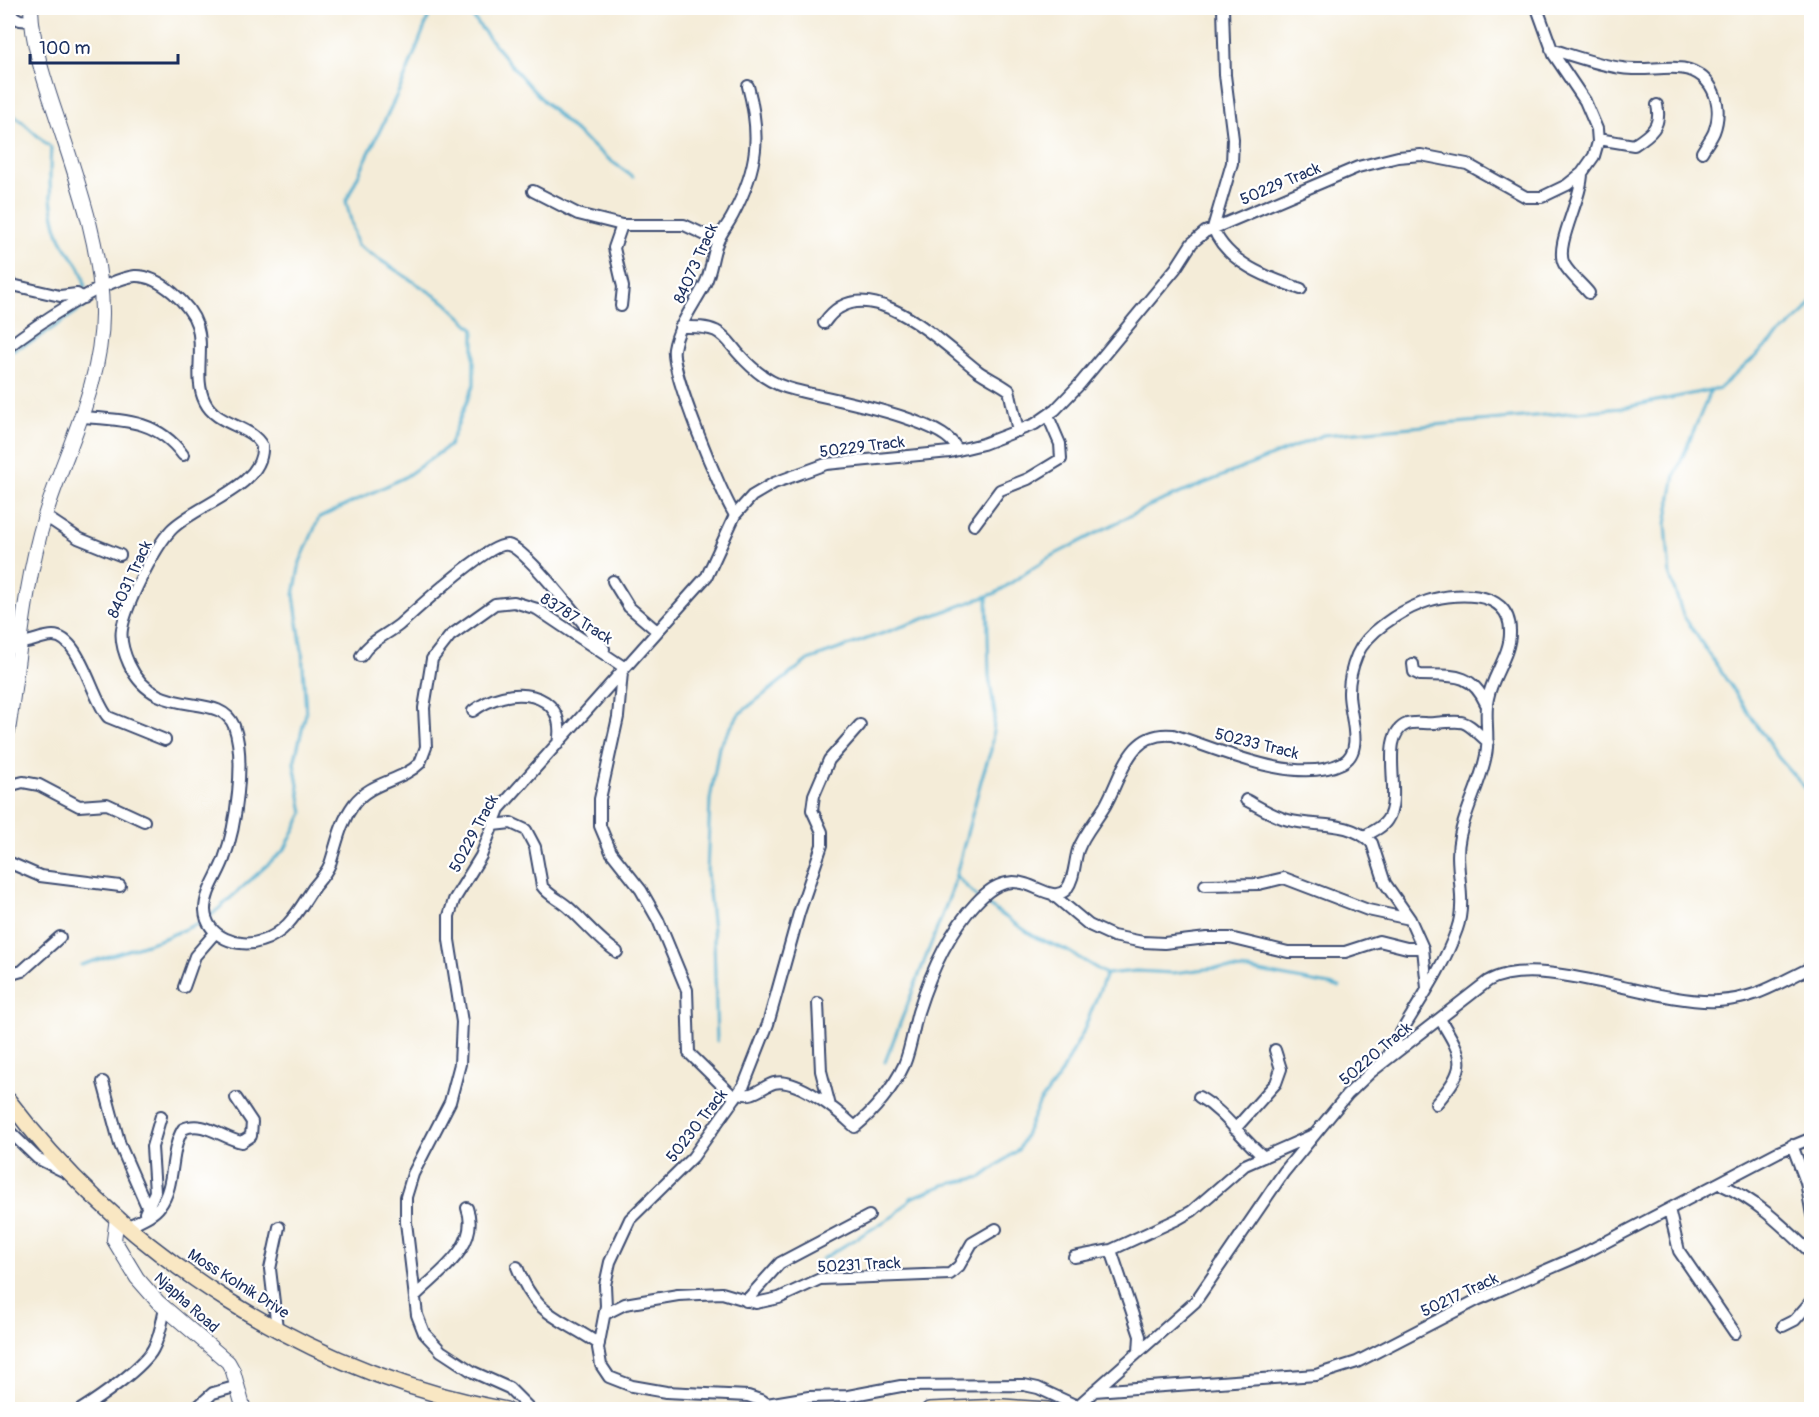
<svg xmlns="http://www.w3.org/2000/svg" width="1819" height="1417" font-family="Pangolin,sans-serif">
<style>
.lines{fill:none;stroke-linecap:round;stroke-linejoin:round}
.stream{stroke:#50adce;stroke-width:3}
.minor-casing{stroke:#3c4b70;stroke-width:14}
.tertiary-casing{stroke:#3c4b70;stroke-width:16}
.secondary-casing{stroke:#3c4b70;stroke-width:18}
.minor{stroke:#fff;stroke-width:10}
.tertiary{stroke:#fff;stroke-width:14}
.secondary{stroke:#f9e7c3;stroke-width:15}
.labels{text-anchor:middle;stroke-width:4.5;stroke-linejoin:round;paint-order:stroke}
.street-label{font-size:16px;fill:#1b2f5e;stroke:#fff}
</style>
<rect width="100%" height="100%" fill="#fff"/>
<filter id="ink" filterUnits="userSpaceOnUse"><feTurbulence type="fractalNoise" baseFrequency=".0167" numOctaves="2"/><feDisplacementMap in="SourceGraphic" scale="12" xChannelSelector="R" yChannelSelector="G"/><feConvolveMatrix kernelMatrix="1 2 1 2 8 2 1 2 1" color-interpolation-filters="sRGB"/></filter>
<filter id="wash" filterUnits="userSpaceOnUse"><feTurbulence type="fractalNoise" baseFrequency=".008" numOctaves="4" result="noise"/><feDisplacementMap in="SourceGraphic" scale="24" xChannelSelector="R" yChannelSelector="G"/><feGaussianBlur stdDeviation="1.35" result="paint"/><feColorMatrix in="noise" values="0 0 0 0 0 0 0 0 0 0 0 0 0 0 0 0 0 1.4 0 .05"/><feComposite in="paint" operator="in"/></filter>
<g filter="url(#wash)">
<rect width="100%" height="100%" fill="#f4ecd8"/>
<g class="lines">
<path class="stream" d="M466 8C517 76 563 128 633 177
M8 109 51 148C49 177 49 207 59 235 68 258 83 260 85 288
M12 350 35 340 88 304
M1711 390 1675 475 1666 524 1670 576 1683 615 1778 757 1812 796
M957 877 978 898
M983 902 1035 937 1066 950 1106 974 1136 971 1173 973 1214 968 1249 970 1340 987
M81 965 162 939 206 920 285 849 303 813 294 763 306 713 302 651 294 595 300 562 319 518 405 477 449 446 474 384V329L445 302 357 245 346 201 404 80 432 8
M717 1041 714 940 707 873 710 800 719 747 739 714 808 660 996 593 1048 558 1149 506 1323 435 1622 408 1720 388 1803 314 1812 302
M885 1062 952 890 982 777 991 750 995 714 989 676 987 596
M822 1259 895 1215 911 1198 944 1185 982 1177 1019 1149 1039 1104 1061 1074 1083 1032 1106 974"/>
</g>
</g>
<g filter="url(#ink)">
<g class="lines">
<defs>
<path id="minor" d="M1223 8 1225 75 1233 139 1232 163 1213 228C1227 263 1268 278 1301 289
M8 14 20 20 31 21
M1551 49C1574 56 1598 65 1622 68 1640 71 1659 67 1677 68 1711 69 1725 103 1714 132 1711 139 1706 145 1702 152
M1598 139 1634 145C1651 134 1662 126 1657 105
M1582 173C1582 199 1554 245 1564 264 1570 275 1582 284 1589 293
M533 191 578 214 622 225H684L718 241
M8 284 60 296 77 294 83 298
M621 306 623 287 614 248 622 225
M824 323C864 264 942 343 978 371 988 378 1000 383 1009 390L1018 431
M680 327C692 327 705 326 716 331 726 336 732 346 738 353 755 372 770 384 795 390 826 398 949 419 957 450
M8 347C33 327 104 279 135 276 159 275 190 304 197 325 205 349 193 379 205 402 217 426 250 424 262 446 265 487 196 504 171 530 154 548 126 605 122 629 120 641 124 653 129 664 156 723 219 689 234 726 246 759 236 827 224 859 218 876 205 892 205 910 206 937 239 949 261 941 288 933 299 909 314 887 320 880 327 872 330 864 337 843 340 823 354 804 371 781 401 782 420 763L426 747 424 708 432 659 450 636 495 604 514 602 537 609 625 668
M82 417C122 420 157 419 183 455
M735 515C721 494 670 371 674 349 678 325 694 305 705 284 712 270 712 254 718 241 722 231 730 222 734 213 758 167 761 135 748 86
M45 516 78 538 120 555
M974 525 1000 490 1028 479 1061 459 1060 444 1048 416
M613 581 629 607 657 631
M21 643C32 642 43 636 53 636 80 636 92 699 108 717L165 740
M361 656C371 640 385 636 399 625 416 610 490 541 508 545 526 548 589 631 604 649
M1413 664 1414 672 1420 675C1451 676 1471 671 1486 704
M622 672 618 717 600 799V826L611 852 641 890 658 920 687 990 689 1053 735 1098
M473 711C508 684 569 688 558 744
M8 786 23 782 39 785 79 806 107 804 144 821
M1246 800C1259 807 1273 816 1288 820 1317 828 1348 819 1372 843L1385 883 1410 919 1423 948 1427 988
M493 825 511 823 526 830 535 847 542 886C549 896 559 899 568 907 585 922 598 939 617 952
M1364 836C1372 832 1382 828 1387 820 1404 796 1377 736 1407 724 1415 721 1426 724 1435 723 1469 720 1463 720 1488 742
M8 862 40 876 120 886
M1205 885 1259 884 1284 878 1368 910 1410 919
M1052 894 1089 925 1113 936 1143 942 1164 943 1207 938H1230L1288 952H1345L1379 941 1407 948H1423
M8 975 22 971 60 937
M184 987 195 956 215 933
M818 1003 821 1071 830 1106
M103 1082 120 1145 148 1209
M740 1093C754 1098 761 1087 774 1083 797 1077 839 1112 855 1127 874 1111 894 1087 904 1065 911 1048 913 1030 918 1012 930 974 948 933 976 903 1020 854 1044 909 1066 890 1075 878 1074 863 1078 850 1084 834 1096 821 1105 806 1122 777 1128 730 1173 735 1219 749 1295 786 1342 763 1366 751 1348 712 1349 692 1349 680 1352 667 1357 655 1367 632 1399 612 1422 603 1450 592 1510 587 1510 631 1511 654 1492 676 1488 698 1484 717 1490 736 1486 755 1481 782 1466 808 1460 836 1453 867 1468 898 1457 929 1440 977 1407 1018 1384 1062
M1199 1097C1226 1112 1240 1138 1264 1157
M1436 1104C1468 1066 1465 1060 1440 1019
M1235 1129 1276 1083 1281 1069 1275 1050
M8 1130 37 1158 67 1173
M1792 1145 1806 1182 1812 1215
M1720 1184C1757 1200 1783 1226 1812 1254
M1669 1209 1679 1251 1735 1333
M145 1213 155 1192 152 1147 161 1116
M128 1226C138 1221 153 1216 160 1206 176 1185 169 1152 183 1129 203 1119 223 1139 242 1142L251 1136 252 1122 236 1098
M1111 1250 1140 1336 1139 1352
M1074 1257 1111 1250 1178 1219 1192 1211 1245 1165 1313 1135
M517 1267C536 1317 558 1316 599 1344
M415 1296C438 1273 481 1246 467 1208
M746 1301 780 1263 869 1216
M605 1314 625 1304 678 1295 722 1293 756 1303 779 1298 820 1279 950 1274 959 1266 972 1243 996 1229
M1783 1326 1795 1320 1812 1300
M277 1328 270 1269 279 1227
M1094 1391 1316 1375 1357 1362 1477 1300 1581 1255 1778 1152 1812 1138
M767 1404 809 1397 848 1396 901 1386 1024 1385 1038 1388 1077 1406
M80 1410C98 1399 144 1367 153 1349 160 1337 162 1322 165 1308
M194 1410 213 1393 238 1386
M531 1410 509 1388 473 1372 441 1351 424 1333 417 1315 406 1222V1197L413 1174 450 1102 460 1064 462 1022 449 940V916L454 900 481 856 499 809 707 576 735 515 752 496 774 483 826 464 950 452 983 444 1035 424 1055 410 1079 385 1176 268 1192 243 1205 232 1358 167 1398 157 1421 155 1467 164 1526 197H1542L1567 185 1582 173 1594 156 1598 142 1597 129 1585 101 1554 55 1537 8
M772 1410 763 1401 748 1396 666 1392 632 1386 609 1377 601 1365 598 1348 606 1306 605 1285 610 1262 630 1219 693 1157 744 1085 768 1024 799 913 822 845V832L812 810 814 795 829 760 860 725
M1073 1410 1195 1302 1284 1172 1347 1095 1371 1072 1488 981C1540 952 1654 1005 1718 1001 1757 999 1778 983 1812 967"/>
<path id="tertiary" d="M8 731C19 660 24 585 45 516 66 448 103 384 102 311 101 245 77 180 57 118 45 82 32 45 31 8
M117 1217 114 1240 137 1278 158 1302 228 1362 233 1371 244 1410"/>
<path id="secondary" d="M8 1100C126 1257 311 1375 506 1410
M929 1410 1003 1407 1048 1410"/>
</defs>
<use href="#minor" class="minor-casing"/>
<use href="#tertiary" class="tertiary-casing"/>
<use href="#secondary" class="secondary-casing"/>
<use href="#minor" class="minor"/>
<use href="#tertiary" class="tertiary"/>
<use href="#secondary" class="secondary"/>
</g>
</g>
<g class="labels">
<g class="street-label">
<text transform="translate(1280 183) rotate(-23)" y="6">50229 Track</text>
<text transform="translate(695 263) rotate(-66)" y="6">84073 Track</text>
<text transform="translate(862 446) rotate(-7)" y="6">50229 Track</text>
<text transform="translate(129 579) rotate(-65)" y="6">84031 Track</text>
<text transform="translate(577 618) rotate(32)" y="6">83787 Track</text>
<text transform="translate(1257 743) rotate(14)" y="6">50233 Track</text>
<text transform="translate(473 833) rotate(-62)" y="6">50229 Track</text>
<text transform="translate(1375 1053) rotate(-40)" y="6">50220 Track</text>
<text transform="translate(696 1125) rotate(-52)" y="6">50230 Track</text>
<text transform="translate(859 1264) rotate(-3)" y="6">50231 Track</text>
<text transform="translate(239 1283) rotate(32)" y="6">Moss Kolnik Drive</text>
<text transform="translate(1459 1294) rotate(-25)" y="6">50217 Track</text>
<text transform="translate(187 1302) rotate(42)" y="6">Njapha Road</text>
</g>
</g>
<rect width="1819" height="1417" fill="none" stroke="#fff" stroke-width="30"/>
<path d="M30 54v9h148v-9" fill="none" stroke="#1b2f5e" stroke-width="3"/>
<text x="39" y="54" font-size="18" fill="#1b2f5e" stroke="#ffffff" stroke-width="4.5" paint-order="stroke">100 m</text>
</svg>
